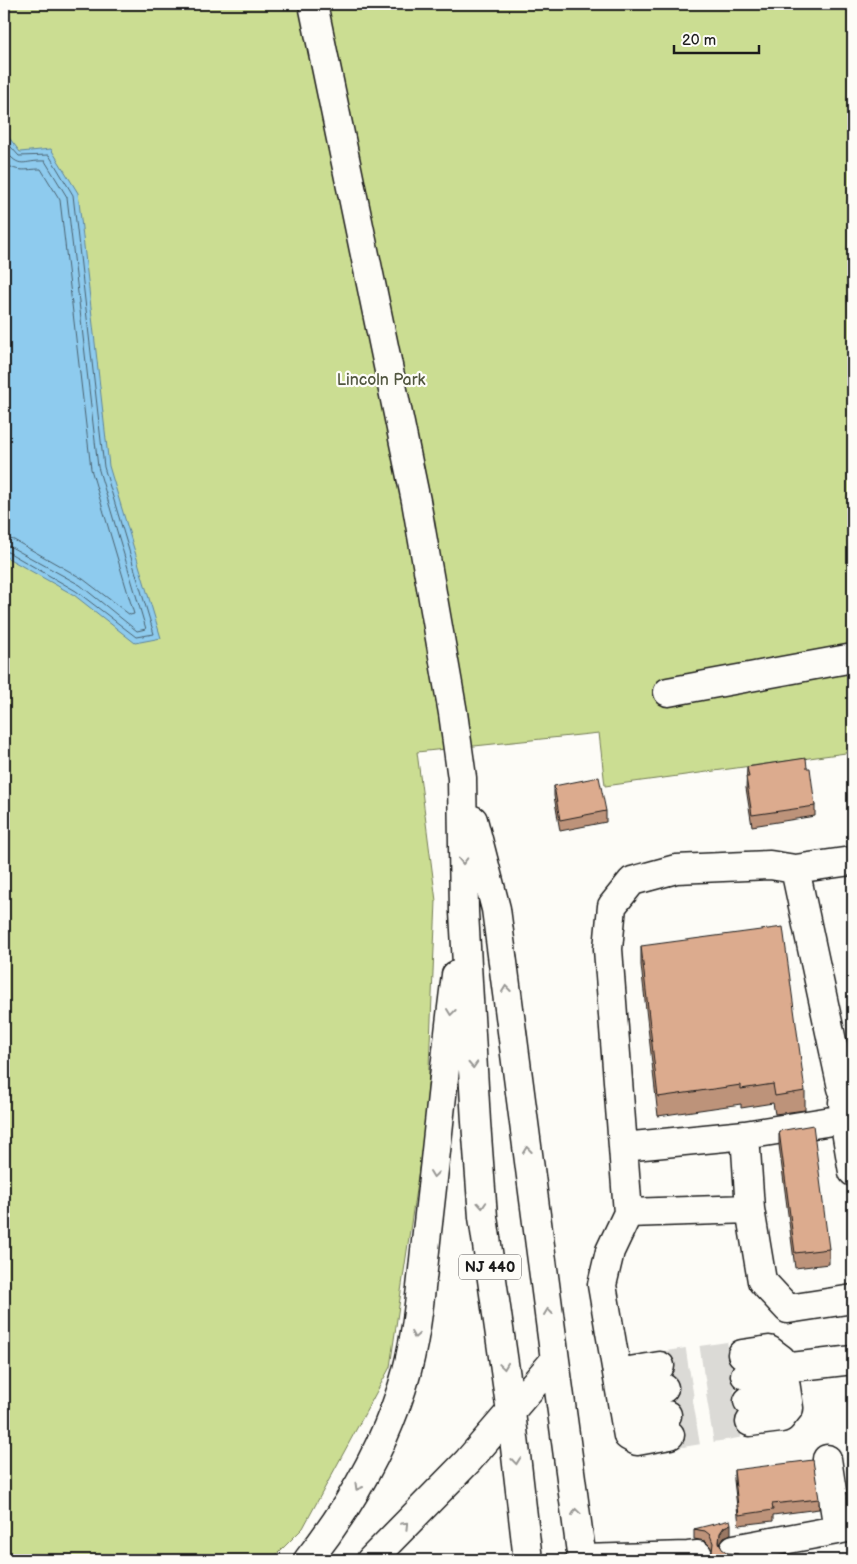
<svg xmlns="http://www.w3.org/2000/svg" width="857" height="1564" font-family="'Balsamiq Sans',sans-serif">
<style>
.green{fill:#cbdd92;stroke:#747c57}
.water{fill:#8ecbee;stroke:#60859a}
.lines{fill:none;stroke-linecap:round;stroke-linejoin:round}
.shore{stroke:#4a6270;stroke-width:1}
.minor-tunnel{stroke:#dbdad6;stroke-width:28;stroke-dasharray:28 14;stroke-linecap:butt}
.minor-casing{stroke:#1c1c1c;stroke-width:31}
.highway-casing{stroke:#1c1c1c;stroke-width:31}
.minor{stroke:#fdfcf7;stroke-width:28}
.highway{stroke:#fdfcf7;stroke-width:28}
.wall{fill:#bd937a;stroke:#1c1c1c}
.shaded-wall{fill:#9a7863;stroke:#1c1c1c}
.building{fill:#dcab8e;stroke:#1c1c1c}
.oneway{stroke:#989794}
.labels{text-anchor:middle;stroke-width:4.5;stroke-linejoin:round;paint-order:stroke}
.shield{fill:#fdfcf7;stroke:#605f5e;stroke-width:1}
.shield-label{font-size:15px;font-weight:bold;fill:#1c1c1c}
.park-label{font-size:16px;fill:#51563f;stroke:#fdfcf7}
</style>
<rect width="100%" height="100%" fill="#fdfcf7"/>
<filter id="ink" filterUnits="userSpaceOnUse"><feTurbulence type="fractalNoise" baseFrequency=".02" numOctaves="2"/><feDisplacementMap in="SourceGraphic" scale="10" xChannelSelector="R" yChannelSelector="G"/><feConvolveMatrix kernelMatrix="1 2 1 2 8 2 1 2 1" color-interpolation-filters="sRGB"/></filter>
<g filter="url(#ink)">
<path class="green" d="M4 4H853V752L605 786 599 733 417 752 436 901 427 1114 390 1367 303 1528 271 1560H4Z"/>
<path class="water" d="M4 131 20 152 51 149 78 193 109 466 161 638 135 643 74 595 4 556Z"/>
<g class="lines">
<path class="shore" d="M4 139 19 156 49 155 73 195 104 467 154 634 136 637 76 591 8 552H4
M4 149C21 171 22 160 45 161L67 197 98 467 146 629 137 631 80 585 11 547 4 545
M4 161C15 174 26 169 41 169L60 200 91 469 134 614 130 615 83 579 14 540 4 538"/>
<path class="minor-tunnel" d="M660 1366 742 1354
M664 1388 745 1375
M667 1415 748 1401
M670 1435 750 1422"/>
<defs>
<path id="minor" d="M668 692 853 658
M851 861 795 869 770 865 676 869 632 881 612 906 608 949 628 1213 750 1209 762 1281 788 1309 853 1299
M795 869 842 1088
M843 1102 844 1119 853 1172
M623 1147 745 1135
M750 1209 745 1135 844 1119
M628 1213 610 1251 602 1285 625 1420 628 1436 637 1441 670 1435
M742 1354 769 1350 781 1359 783 1368 745 1375
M617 1373 660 1366
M621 1395 664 1388
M748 1401 787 1395
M625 1420 667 1415
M750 1422 781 1418 789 1408 783 1368 853 1360
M827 1459 838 1530
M734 1549 853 1527
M582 1559 688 1556 698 1555"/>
<path id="highway" d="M313 4 416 501 453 713 462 778 464 912 476 1122 483 1217 511 1412 528 1560
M473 820 496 909 555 1360 582 1560
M308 1560C348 1509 382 1450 402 1388 418 1337 421 1285 427 1232 437 1146 445 1061 456 975
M371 1560 468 1461 555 1360"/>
</defs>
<use href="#minor" class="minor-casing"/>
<use href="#highway" class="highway-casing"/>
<use href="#minor" class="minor"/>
<use href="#highway" class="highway"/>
</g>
<path class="wall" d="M747 767 807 768 815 806V816L752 826 746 788Z
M554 786 606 811V822L560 831 554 796Z
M641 946 805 1091V1110L775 1114 773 1103 741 1108V1104L658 1116 641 965Z
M779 1131 829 1249V1264L795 1268 779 1145Z
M734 1470 819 1499V1509L773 1515V1521L739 1525 734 1480Z
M694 1529 731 1534 724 1537 720 1543 707 1557 712 1552V1550L710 1546 705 1541 694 1539Z"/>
<path class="shaded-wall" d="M731 1524V1534L724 1537 720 1543 719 1542 720 1533 724 1527Z"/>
<path class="building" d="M806 758 807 768H810L815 806 752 815 746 777H749L747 767Z
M599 777 606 811 560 820 554 786Z
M783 927 805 1091 775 1096 773 1084 741 1089V1085L658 1097 641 946Z
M813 1125 829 1249 795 1253 779 1131Z
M813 1460 819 1499 772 1504 773 1510 739 1515 734 1470Z
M730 1520 731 1524 724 1527 720 1533 719 1542 722 1549 728 1553 738 1554 739 1560H702L707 1557 712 1552 713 1543 710 1535 705 1531 694 1529Z"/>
<defs><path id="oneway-chevron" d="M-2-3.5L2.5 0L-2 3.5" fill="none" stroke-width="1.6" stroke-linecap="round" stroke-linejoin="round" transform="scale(1.25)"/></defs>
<g class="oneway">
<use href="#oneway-chevron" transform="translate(463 861) rotate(89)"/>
<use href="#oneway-chevron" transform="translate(506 989) rotate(-97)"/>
<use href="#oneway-chevron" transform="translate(451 1012) rotate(97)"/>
<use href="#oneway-chevron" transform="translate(473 1065) rotate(87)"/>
<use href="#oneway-chevron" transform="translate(527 1150) rotate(-97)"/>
<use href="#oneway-chevron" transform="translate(434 1174) rotate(97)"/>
<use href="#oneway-chevron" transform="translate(482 1205) rotate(86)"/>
<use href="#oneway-chevron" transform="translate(548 1312) rotate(-97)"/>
<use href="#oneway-chevron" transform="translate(415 1335) rotate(100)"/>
<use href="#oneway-chevron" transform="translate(504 1366) rotate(82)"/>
<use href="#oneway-chevron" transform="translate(516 1461) rotate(84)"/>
<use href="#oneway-chevron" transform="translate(358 1487) rotate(120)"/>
<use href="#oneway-chevron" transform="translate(576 1512) rotate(-98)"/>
<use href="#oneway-chevron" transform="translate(405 1525) rotate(-46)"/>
</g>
</g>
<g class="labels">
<rect class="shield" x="459" y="1254.5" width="62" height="25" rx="4"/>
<g class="shield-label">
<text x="490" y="1272">NJ 440</text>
</g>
<g class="park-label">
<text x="381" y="385">Lincoln Park</text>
</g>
</g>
<rect width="857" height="1564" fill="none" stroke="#fdfcf7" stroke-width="20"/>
<rect x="10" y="10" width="837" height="1544" fill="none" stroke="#1c1c1c" stroke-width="2" filter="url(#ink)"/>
<path d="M674 45v8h85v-8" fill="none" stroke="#1c1c1c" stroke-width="2.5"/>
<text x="682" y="45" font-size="15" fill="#1c1c1c" stroke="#fdfcf7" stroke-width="4" paint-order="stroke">20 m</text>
</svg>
